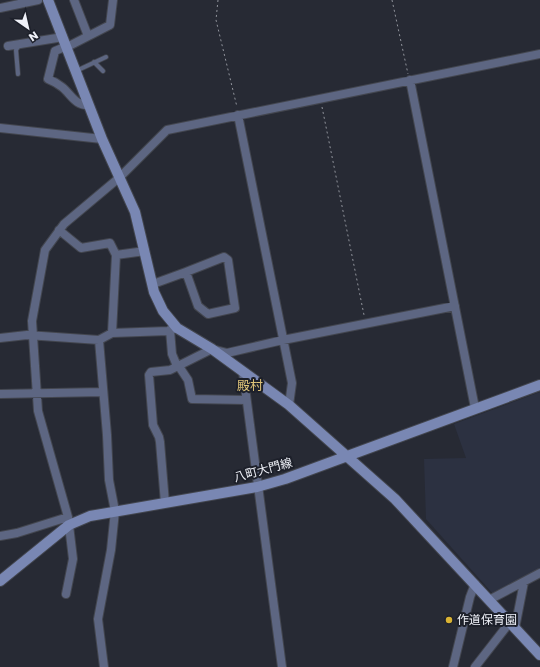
<svg xmlns="http://www.w3.org/2000/svg" width="540" height="667" font-family="Poppins,'Noto Sans JP',sans-serif">
<style>
.built{fill:#2c3141}
.lines{fill:none;stroke-linecap:round;stroke-linejoin:round}
.lane-casing{stroke:#43464f;stroke-width:5.5}
.street-casing{stroke:#43464f;stroke-width:10}
.secondary-casing{stroke:#43464f;stroke-width:12}
.path{stroke:#92959d;stroke-width:1;stroke-dasharray:2 3;stroke-linecap:butt}
.lane{stroke:#5d6682;stroke-width:4}
.street{stroke:#5d6682;stroke-width:8}
.secondary{stroke:#7987b3;stroke-width:10}
.poi-dot{fill:#dab333;stroke:#1d202a;stroke-width:1.5}
.labels{text-anchor:middle;stroke-width:4;stroke-linejoin:round;paint-order:stroke}
.street-label{font-size:12px;fill:#eff1f8;stroke:#1d202a}
.poi-label{font-size:12px;fill:#eff1f8;stroke:#1d202a;text-anchor:start}
.neighbourhood-label{font-size:13px;fill:#dfc479;stroke:#1d202a}
</style>
<rect width="100%" height="100%" fill="#272a34"/>
<path class="built" d="M540 392V569L494 595 426 519 424 459 466 458 454 424Z"/>
<g class="lines">
<defs>
<path id="lane" d="M94 62 103 71
M76 71 106 57
M18 74 16 50 20 44"/>
<path id="street" d="M74 0 88 36
M0 8 38 0
M8 46 63 37
M67 46 55 51 48 79C53 81 57 83 62 87 71 94 75 106 89 105
M67 47 110 25 113 0
M410 80 475 408
M238 115 292 383 289 405
M0 128 102 139
M59 230 81 248 110 243 116 255
M153 284 186 272 198 306 208 314 235 308 228 260 224 257 186 272
M170 330 172 354 177 366
M112 333 116 255 145 251
M0 338 27 335 99 340 112 333 168 331 177 328
M99 340 107 435 109 480 115 511 111 550 98 619 104 667
M178 365 188 380 192 399 246 400
M243 372 282 667
M0 394 103 392
M165 503 160 442 159 437 153 425 149 375 151 372 170 370 212 349 227 353 283 340 455 306
M68 517 38 411 32 321 45 250 64 224 120 177 167 130 540 54
M0 536 17 533 68 517 73 559 66 594
M489 600 540 573
M515 628 524 582
M453 667 470 597 475 584
M475 667 510 622"/>
<path id="secondary" d="M48 0 102 139 135 212 154 292 163 311 177 328 212 349 289 405 395 499 540 655
M0 581 69 525 90 516 257 487 285 479 540 385"/>
</defs>
<use href="#lane" class="lane-casing"/>
<use href="#street" class="street-casing"/>
<use href="#secondary" class="secondary-casing"/>
<path class="path" d="M218 0 216 20 237 107
M392 0 408 74
M322 107 364 315"/>
<use href="#lane" class="lane"/>
<use href="#street" class="street"/>
<use href="#secondary" class="secondary"/>
</g>
<circle class="poi-dot" cx="449" cy="620" r="4"/>
<g class="labels">
<g class="street-label">
<text transform="translate(263 470) rotate(-15)" y="4">八町大門線</text>
</g>
<g class="poi-label">
<text x="457" y="624">作道保育園</text>
</g>
<g class="neighbourhood-label">
<text x="250" y="390">殿村</text>
</g>
</g>
<g transform="translate(28 28) rotate(146)" stroke="#1d202a" stroke-width="3" paint-order="stroke">
<path d="M0-3L7 15L0 10L-7 15Z" fill="#eff1f8"/>
<text y="-6" font-size="11" font-weight="bold" text-anchor="middle" fill="#eff1f8">N</text>
</g>
</svg>
